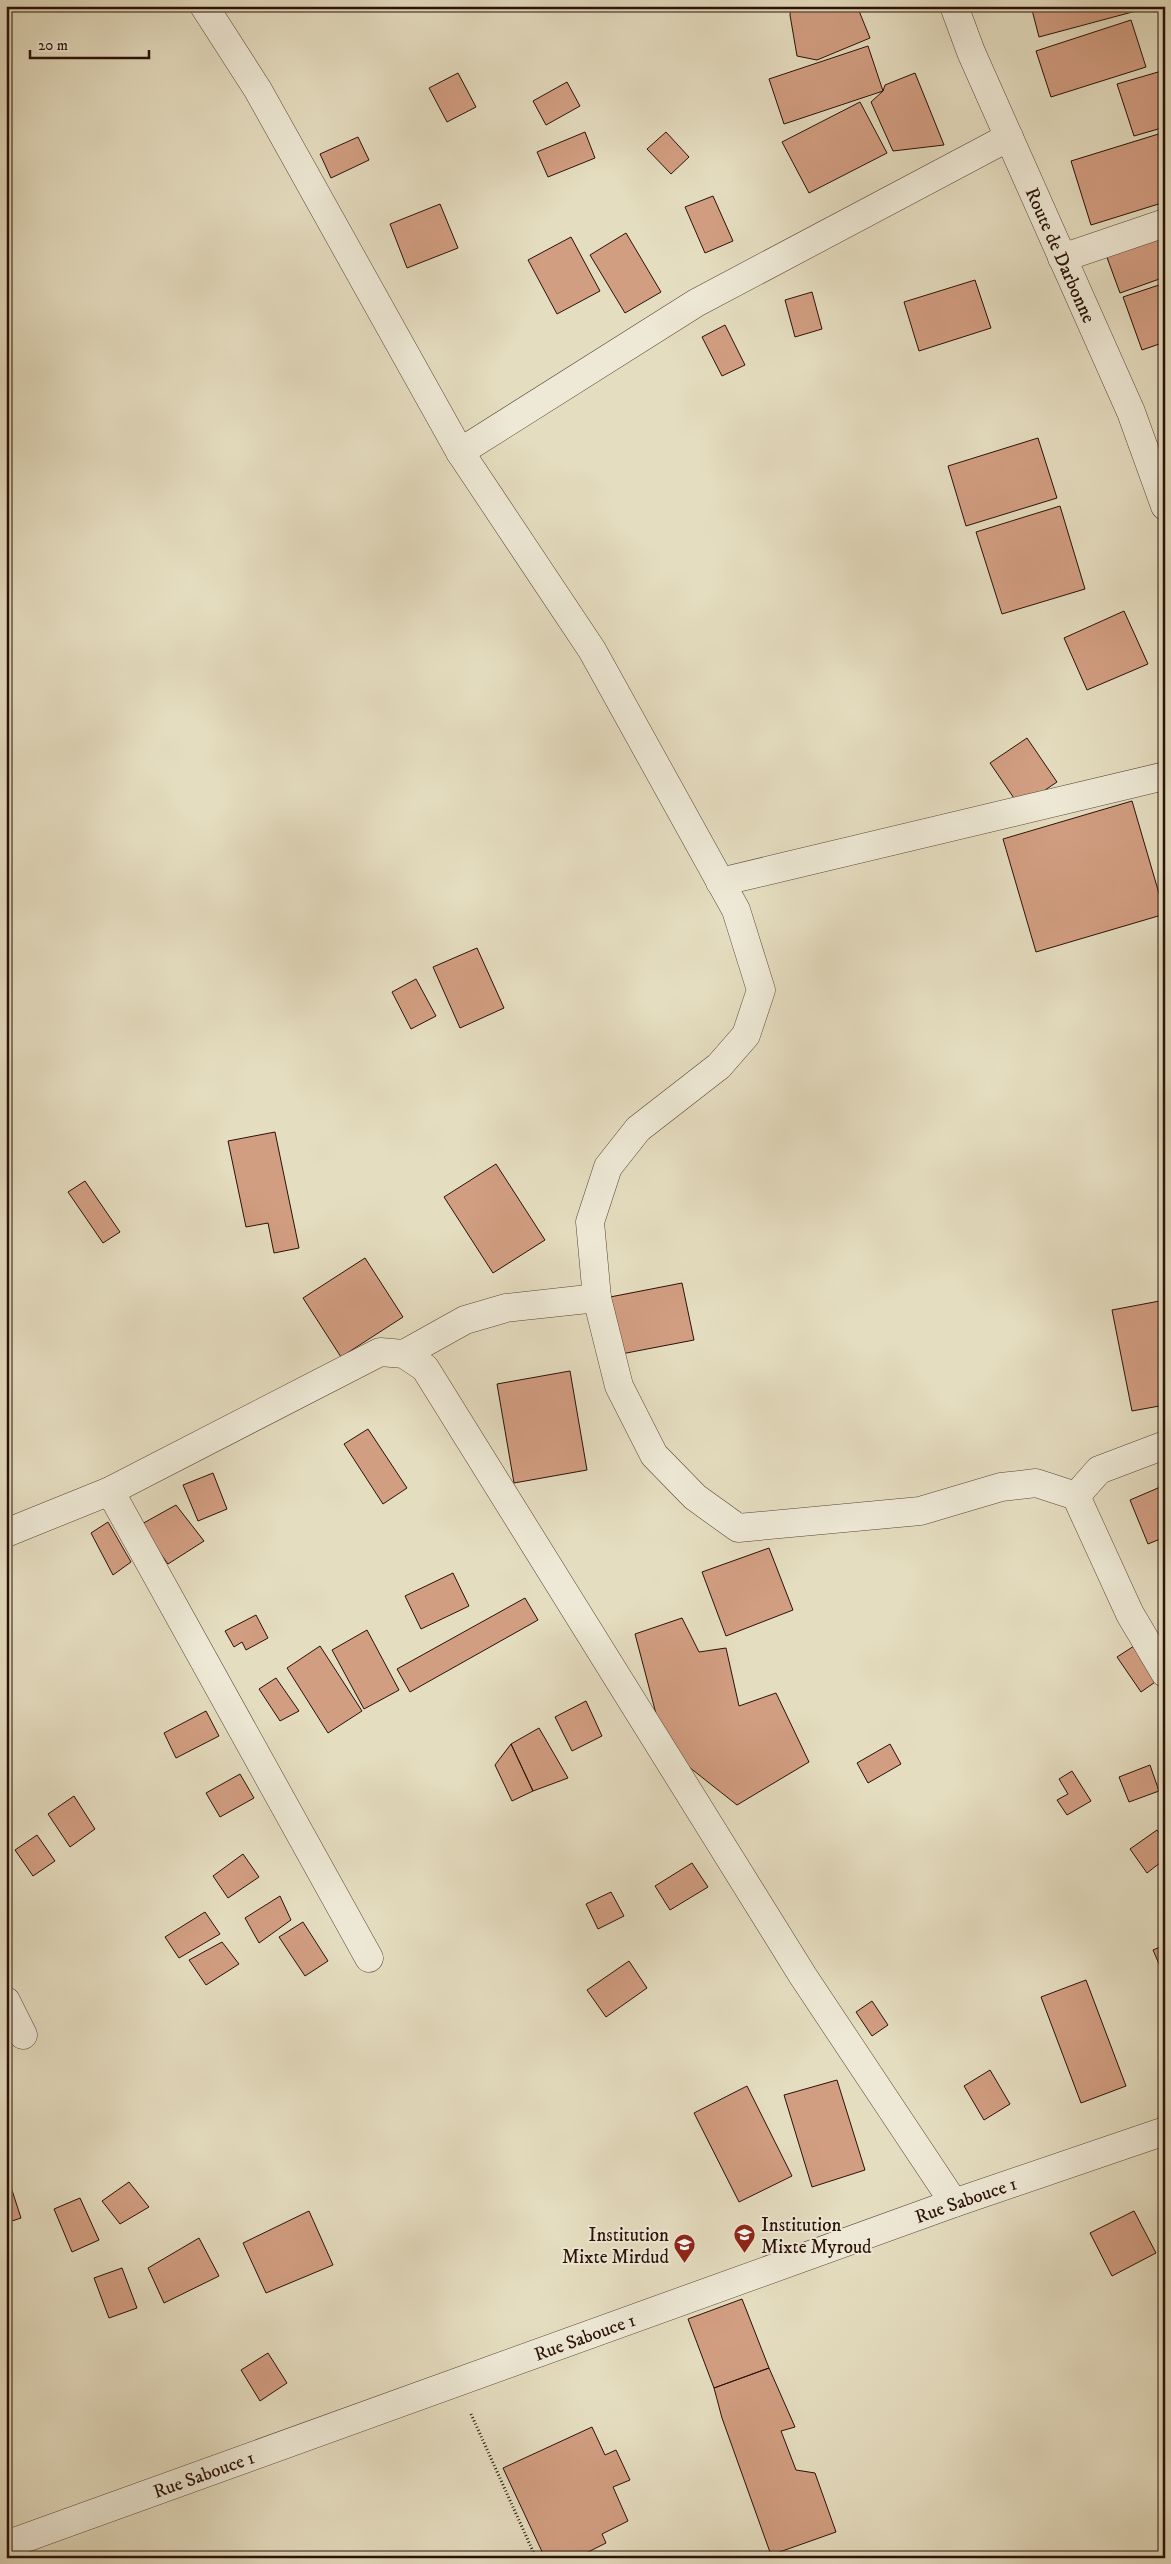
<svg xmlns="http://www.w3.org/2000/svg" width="1171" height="2564" font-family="'IM FELL DW Pica',serif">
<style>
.building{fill:#d29e82;stroke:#2a1107}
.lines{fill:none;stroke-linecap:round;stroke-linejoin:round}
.minor-casing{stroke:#594435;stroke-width:29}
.path{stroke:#2a1107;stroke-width:3;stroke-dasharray:1 2.5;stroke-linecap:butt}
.minor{stroke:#eee9d6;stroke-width:28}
.labels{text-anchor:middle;stroke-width:4;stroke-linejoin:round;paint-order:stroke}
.street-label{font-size:19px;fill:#2a1107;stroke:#eee9d6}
.poi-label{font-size:19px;fill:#2a1107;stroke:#eee9d6;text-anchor:start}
</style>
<rect width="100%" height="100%" fill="#e5ddc0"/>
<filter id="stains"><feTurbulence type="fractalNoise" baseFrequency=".004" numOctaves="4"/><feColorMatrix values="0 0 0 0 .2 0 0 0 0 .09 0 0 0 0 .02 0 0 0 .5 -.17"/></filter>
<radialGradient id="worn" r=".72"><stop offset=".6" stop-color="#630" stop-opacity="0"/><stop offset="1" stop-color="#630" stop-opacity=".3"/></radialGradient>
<path class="building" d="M791 6H857L870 38 817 60 797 56 790 15Z
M1031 6H1134L1136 11 1039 37Z
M1131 20 1146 67 1051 97 1036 51Z
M868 46 883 91 784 124 769 79Z
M1165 70V127L1134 136 1117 84Z
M458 73 476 107 447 122 429 88Z
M915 73 944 145 893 151 871 102 883 91 885 85Z
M567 82 580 106 546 125 533 101Z
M860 102 887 153 809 193 782 142Z
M585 132 595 158 548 177 537 152Z
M666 132 689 157 671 174 647 149Z
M1165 132V202L1091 225 1071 161Z
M358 137 369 160 331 178 320 154Z
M713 196 733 241 705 253 685 207Z
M440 204 458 248 407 268 390 224Z
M626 233 661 292 625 313 590 255Z
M571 237 600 291 557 314 528 260Z
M1165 238V277L1120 293 1105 252Z
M975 280 991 328 919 351 904 302Z
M1165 283V342L1142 350 1123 297Z
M812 292 822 329 795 337 785 300Z
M725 325 745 365 722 376 702 337Z
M1038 438 1057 498 966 526 948 466Z
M1060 506 1085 589 1002 614 976 532Z
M1124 611 1148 664 1087 690 1064 638Z
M1027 738 1057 782 1020 807 990 763Z
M1132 801 1165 914 1036 952 1003 839Z
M477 948 504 1008 460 1028 433 967Z
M416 979 436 1016 411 1029 392 992Z
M275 1132 299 1248 274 1253 268 1223 246 1227 228 1141Z
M496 1164 545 1240 493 1273 444 1197Z
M85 1181 120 1232 103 1243 68 1192Z
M365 1258 403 1317 341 1357 303 1298Z
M682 1283 694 1340 616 1355 605 1298Z
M1165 1300V1405L1132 1411 1112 1310Z
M570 1371 587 1470 514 1483 497 1384Z
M368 1429 407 1488 383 1504 344 1444Z
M213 1473 227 1509 198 1521 183 1485Z
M1165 1485V1537L1148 1544 1130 1500Z
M176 1505 204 1541 168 1564 140 1525Z
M108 1522 131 1562 113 1575 91 1533Z
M769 1548 793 1610 726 1636 702 1572Z
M453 1573 469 1606 421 1629 405 1596Z
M525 1598 538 1620 410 1692 397 1669Z
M256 1615 268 1638 246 1650 242 1642 234 1647 225 1631Z
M682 1618 699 1652 726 1648 739 1706 776 1693 809 1762 737 1805 665 1748 635 1634Z
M367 1630 399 1690 364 1709 332 1650Z
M320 1646 362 1711 328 1733 287 1668Z
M1134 1646 1158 1680 1141 1692 1117 1657Z
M276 1678 299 1711 280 1721 259 1689Z
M586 1701 602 1736 572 1751 555 1717Z
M206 1711 219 1736 176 1758 164 1733Z
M539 1728 568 1778 533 1791 511 1744Z
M511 1744 533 1791 512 1801 495 1765Z
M890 1744 901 1764 868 1783 857 1763Z
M1150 1765 1159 1791 1129 1802 1119 1777Z
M1072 1771 1091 1801 1067 1815 1057 1800 1068 1794 1059 1779Z
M240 1774 254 1798 220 1817 206 1793Z
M74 1796 95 1829 70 1847 48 1814Z
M1157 1830 1165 1841V1859L1147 1873 1130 1849Z
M37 1835 55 1861 33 1876 15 1850Z
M243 1854 259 1877 228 1898 213 1876Z
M692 1863 708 1887 670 1910 655 1886Z
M611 1892 624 1916 598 1929 586 1904Z
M280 1896 291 1920 259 1943 245 1918Z
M205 1912 220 1934 179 1958 165 1937Z
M303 1922 328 1961 305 1976 279 1937Z
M222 1942 239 1964 206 1985 189 1960Z
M1165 1945V1978L1153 1950Z
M629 1961 647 1988 606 2017 587 1990Z
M1086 1980 1126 2086 1081 2103 1041 1997Z
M872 2001 888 2025 872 2036 856 2012Z
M990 2070 1010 2104 984 2120 964 2086Z
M837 2080 865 2170 812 2187 784 2095Z
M747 2086 792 2176 739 2202 694 2113Z
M9 2181 21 2218 6 2223V2182Z
M129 2182 149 2207 120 2224 102 2201Z
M80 2198 99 2240 72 2252 54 2209Z
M309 2211 333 2265 266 2293 243 2243Z
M1134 2211 1156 2253 1112 2276 1090 2233Z
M199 2238 219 2276 164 2303 148 2268Z
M122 2268 137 2308 109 2318 94 2278Z
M742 2299 769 2368 714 2388 688 2319Z
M268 2353 287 2383 260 2401 241 2370Z
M769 2368 795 2427 781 2431 796 2470 815 2473 836 2532 771 2555 722 2418 714 2388Z
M592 2427 605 2455 616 2450 630 2480 613 2487 628 2521 602 2534 606 2543 576 2558H545L503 2468Z"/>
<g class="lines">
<defs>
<g id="minor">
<path d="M204 6 258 90 460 452 592 650 736 910 761 990 746 1035 719 1066 638 1129 608 1167 590 1222 597 1298 619 1386 654 1455 695 1497 738 1528 920 1511 1001 1487 1036 1483 1076 1496"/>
<path id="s1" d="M954 6 971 52 1131 412 1165 506"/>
<path d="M1062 258 1165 223"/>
<path d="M460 452 696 303 1009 137"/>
<path d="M720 882 1165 776"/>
<path d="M404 1354 465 1320 506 1308 597 1298"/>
<path d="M1165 1445 1099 1470 1076 1496 1130 1614 1165 1673"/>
<path d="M110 1491 369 1958"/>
<path d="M6 1533 110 1491 380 1352 404 1354 425 1368 803 1976 954 2203"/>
<path d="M6 2001 23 2035"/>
<path id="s2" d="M6 2545 954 2203 1165 2131"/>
</g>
</defs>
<use href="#minor" class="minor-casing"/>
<path class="path" d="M471 2414 536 2558"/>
<use href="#minor" class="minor"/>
</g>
<defs>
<symbol id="school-pin" viewBox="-11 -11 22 30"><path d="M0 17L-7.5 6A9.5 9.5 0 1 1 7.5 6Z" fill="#8f2418" stroke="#eee9d6"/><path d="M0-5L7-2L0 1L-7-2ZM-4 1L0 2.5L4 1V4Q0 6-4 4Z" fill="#fff"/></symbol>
</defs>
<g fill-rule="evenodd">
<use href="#school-pin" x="732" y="2222" width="25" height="34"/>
<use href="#school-pin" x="672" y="2232" width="25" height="34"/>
</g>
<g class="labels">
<g class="street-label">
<text dy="7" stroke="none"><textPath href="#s1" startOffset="271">Route de Darbonne</textPath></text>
<text dy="7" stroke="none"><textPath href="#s2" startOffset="1020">Rue Sabouce 1</textPath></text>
<text dy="7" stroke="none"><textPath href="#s2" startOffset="615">Rue Sabouce 1</textPath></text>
<text dy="7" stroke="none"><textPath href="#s2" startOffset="210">Rue Sabouce 1</textPath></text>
</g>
<g class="poi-label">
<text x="761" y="2231">Institution<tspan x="761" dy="22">Mixte Myroud</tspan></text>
<text x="669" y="2241" text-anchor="end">Institution<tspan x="669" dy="22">Mixte Mirdud</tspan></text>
</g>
</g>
<rect width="1171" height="2564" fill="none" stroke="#e5ddc0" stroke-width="25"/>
<rect x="8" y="8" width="1156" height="2549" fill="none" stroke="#2a1107" stroke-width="2.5"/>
<rect x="12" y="12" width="1146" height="2539" fill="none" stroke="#2a1107"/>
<path d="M30 50v8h119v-8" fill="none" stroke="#2a1107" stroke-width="2.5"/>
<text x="38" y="50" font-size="15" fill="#2a1107" stroke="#eee9d6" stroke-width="4" paint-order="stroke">20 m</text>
<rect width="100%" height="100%" filter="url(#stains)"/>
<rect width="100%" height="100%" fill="url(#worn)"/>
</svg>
